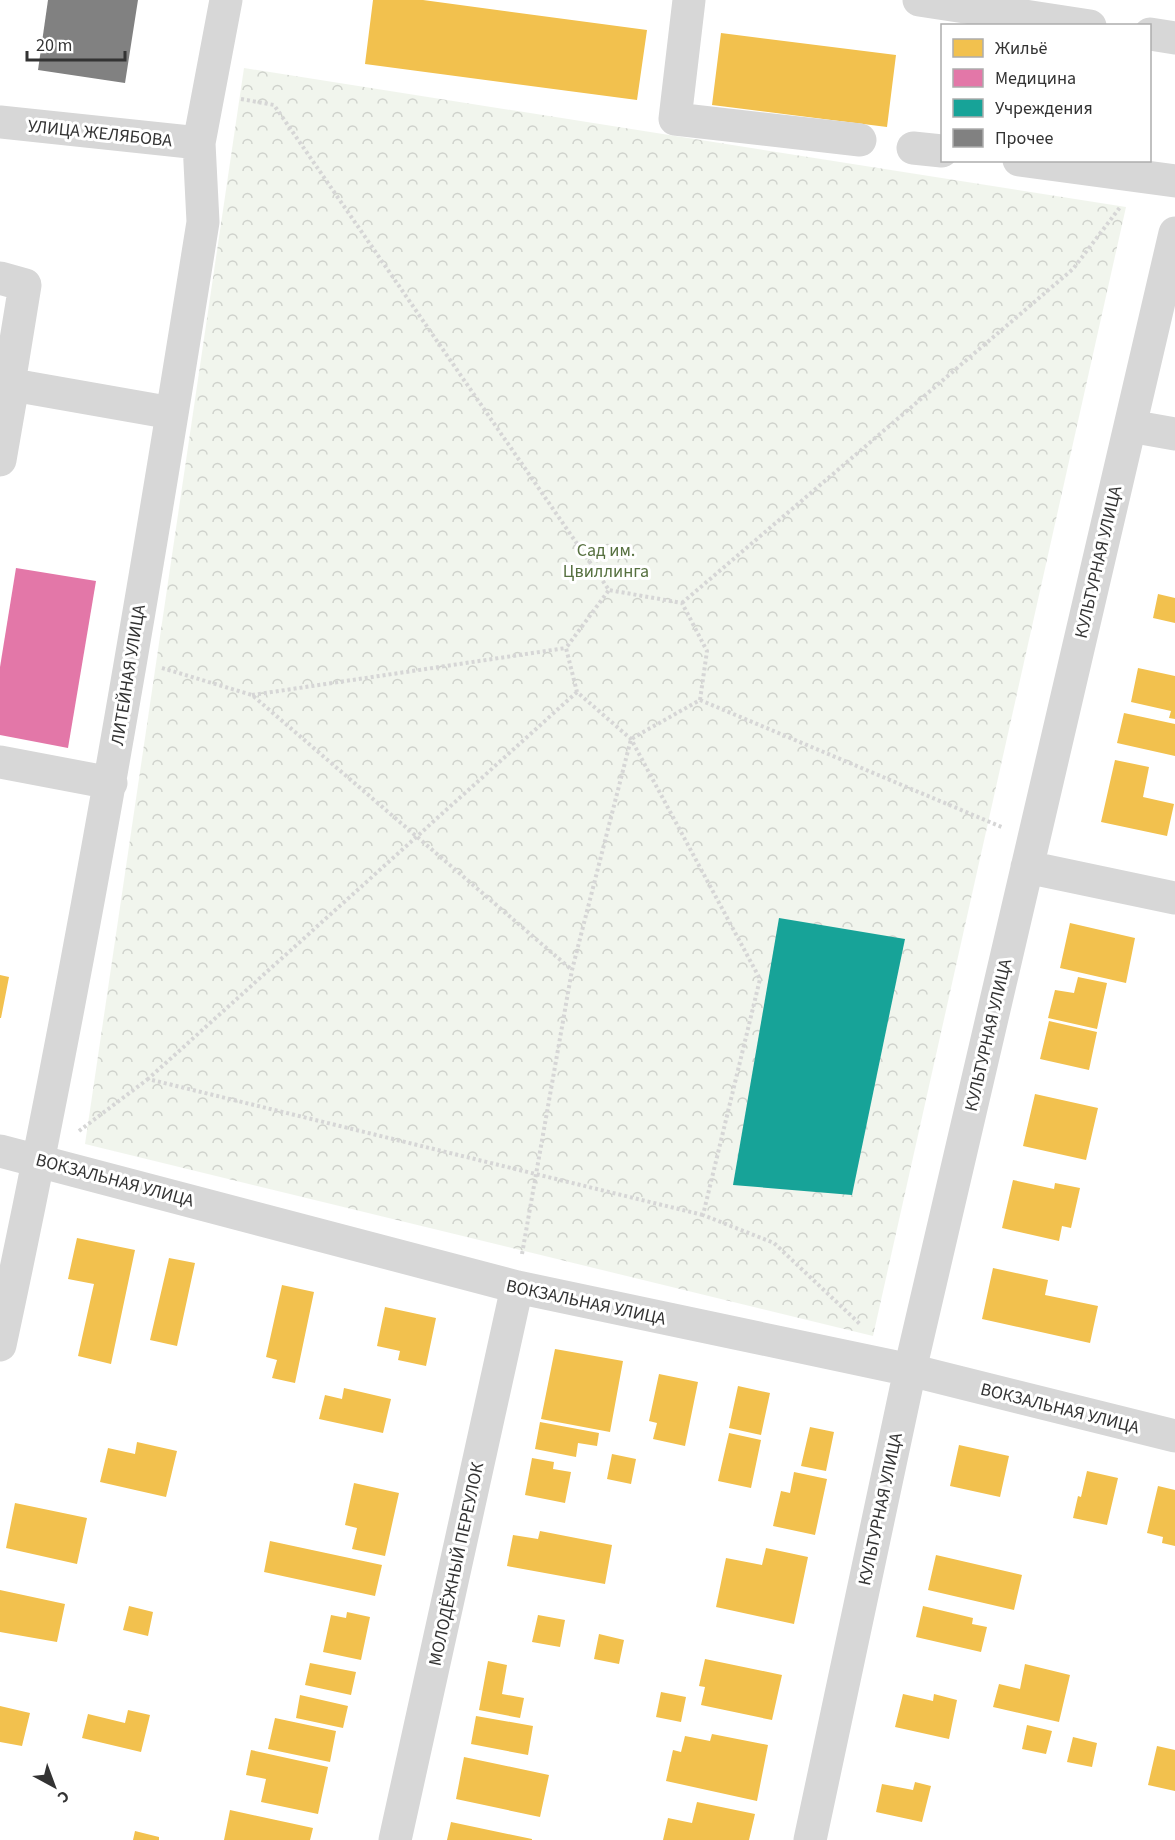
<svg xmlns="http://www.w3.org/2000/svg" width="1175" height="1840" font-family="'Source Sans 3',sans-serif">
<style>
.park{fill:url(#park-crowns)}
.homes{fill:#f2c14e}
.health{fill:#e377a8}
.public{fill:#17a398}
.building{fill:#818181}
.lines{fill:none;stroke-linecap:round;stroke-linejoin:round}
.path{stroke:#d6d6d6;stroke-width:4;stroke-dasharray:3 3;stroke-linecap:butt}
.minor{stroke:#d7d7d7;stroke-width:33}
.labels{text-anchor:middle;stroke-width:6;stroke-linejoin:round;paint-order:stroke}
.street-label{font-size:18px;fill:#333;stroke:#fff}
.park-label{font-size:18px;fill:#56703f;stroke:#fff}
</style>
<defs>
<pattern id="park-crowns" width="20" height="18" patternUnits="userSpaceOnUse" patternTransform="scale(1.5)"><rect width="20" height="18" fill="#f1f5ed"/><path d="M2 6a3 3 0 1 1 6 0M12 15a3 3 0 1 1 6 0" fill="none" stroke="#cfd2cc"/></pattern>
</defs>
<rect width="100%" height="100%" fill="#fff"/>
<path class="park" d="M244 68 1126 207 873 1336 85 1144Z"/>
<path class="homes" d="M373 0H423L647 30 637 100 365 64Z
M721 33 896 55 887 127 712 105Z
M1158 594 1175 598V623L1153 618Z
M1138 668 1175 676V719L1169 718 1171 711 1131 702Z
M1124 713 1175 724V756L1117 743Z
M1115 760 1149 767 1143 797 1174 804 1167 836 1101 822Z
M1070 923 1135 938 1126 983 1060 968Z
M0 975 9 977 1 1018H0Z
M1078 977 1107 983 1097 1029 1048 1018 1055 990 1074 993Z
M1049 1021 1097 1032 1089 1070 1040 1059Z
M1035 1094 1098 1108 1086 1160 1023 1146Z
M1013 1180 1054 1189 1055 1183 1080 1188 1071 1228 1062 1226 1059 1241 1002 1228Z
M77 1238 135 1250 111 1364 78 1356 94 1284 68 1279Z
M169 1258 195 1263 177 1346 150 1340Z
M993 1268 1048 1280 1045 1295 1098 1306 1090 1343 982 1319Z
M282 1285 314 1292 295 1383 272 1378 277 1360 266 1357Z
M385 1307 436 1318 426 1366 398 1360 400 1351 377 1346Z
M555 1349 623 1361 610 1432 541 1419Z
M659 1374 698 1382 685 1446 653 1439 657 1423 649 1421Z
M738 1386 770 1393 761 1435 729 1428Z
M344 1388 391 1399 383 1433 319 1419 325 1395 342 1399Z
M540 1422 599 1433 597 1446 578 1443 576 1457 535 1449Z
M810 1427 834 1432 826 1471 801 1466Z
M729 1433 761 1440 751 1488 718 1481Z
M137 1442 177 1451 166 1497 100 1482 108 1448 135 1454Z
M959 1445 1009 1456 1000 1497 950 1486Z
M612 1454 636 1459 631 1484 607 1479Z
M532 1458 554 1462 553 1469 571 1472 565 1503 525 1495Z
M1087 1471 1118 1478 1107 1525 1073 1518 1078 1496 1081 1497Z
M794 1472 827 1479 815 1535 773 1526 781 1491 790 1493Z
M354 1483 399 1493 385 1556 352 1549 357 1528 345 1525Z
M1158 1486 1175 1490V1546L1162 1543 1163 1537 1147 1533Z
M15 1503 87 1518 77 1564 6 1548Z
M540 1531 612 1545 605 1584 507 1566 513 1535 538 1539Z
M270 1541 382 1565 375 1596 264 1572Z
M766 1548 808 1557 794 1624 716 1607 726 1558 762 1565Z
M936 1555 1022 1575 1014 1610 928 1590Z
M0 1590 65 1604 57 1642 0 1632Z
M129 1606 153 1612 148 1636 123 1630Z
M923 1606 973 1618 972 1624 987 1627 981 1652 916 1637Z
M347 1612 370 1617 361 1660 323 1652 331 1615 346 1618Z
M538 1615 565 1620 560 1647 532 1642Z
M599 1634 624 1640 619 1664 594 1659Z
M705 1659 782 1675 772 1720 701 1705 705 1687 699 1686Z
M488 1661 507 1665 502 1694 524 1698 520 1718 479 1710Z
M310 1663 356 1672 351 1695 305 1685Z
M1025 1664 1070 1675 1059 1722 993 1707 999 1684 1020 1689Z
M661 1692 686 1697 681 1722 656 1717Z
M903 1694 933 1701 934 1694 957 1700 949 1739 895 1727Z
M300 1695 348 1706 343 1728 296 1718Z
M0 1706 30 1713 22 1746 0 1742Z
M128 1710 150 1715 141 1752 82 1738 88 1714 125 1723Z
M476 1716 533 1726 528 1755 471 1744Z
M275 1718 336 1731 330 1762 268 1749Z
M1027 1725 1052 1731 1046 1754 1022 1749Z
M712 1734 768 1745 757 1801 666 1781 673 1750 681 1752 685 1736 710 1741Z
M1073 1737 1097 1743 1092 1767 1067 1762Z
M1157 1746 1175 1750V1791L1148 1785Z
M251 1750 328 1767 318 1814 261 1802 266 1779 246 1775Z
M464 1757 549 1775 540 1817 456 1799Z
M915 1782 931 1786 922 1822 876 1812 882 1784 913 1790Z
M697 1802 755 1814 749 1840H663L668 1818 692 1823Z
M230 1810 313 1828 310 1840H224Z
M451 1822 532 1839V1840H447Z
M135 1831 159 1837V1840H133Z"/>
<path class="health" d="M16 568 96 581 68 748 0 735V667Z"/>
<path class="public" d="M779 918 905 939 852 1195 733 1185Z"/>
<path class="building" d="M48 0H138L125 83 38 70Z"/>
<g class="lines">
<path class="path" d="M241 99 274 105 609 590 566 648 577 692 631 739 760 979 703 1215 774 1243 861 1325
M682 603 1073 269 1121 206
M162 668 252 695 572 970
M577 692 148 1079 703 1215
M252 695 566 648
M700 700 1004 828
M79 1131 148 1079
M522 1254 572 970 631 739 700 700 707 651 682 603 609 590"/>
<path class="minor" d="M689 0 675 119 860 140
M919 0 1090 26
M1150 34 1175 38
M0 122 199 143
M913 148 942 151
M1019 160 1175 181
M0 278 25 285 10 377 13 385 172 413
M1130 426 1175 434
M0 460 13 385
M0 762 111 783
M1027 867 1175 898
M0 1151 517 1287 910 1370 1175 1436
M0 1345C80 973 143 598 203 222L199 143 226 0
M395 1840 517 1287
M810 1840 910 1370 1175 233"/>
</g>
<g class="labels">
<g class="street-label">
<text transform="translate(100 133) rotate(6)" y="6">УЛИЦА ЖЕЛЯБОВА</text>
<text transform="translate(1098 562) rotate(-77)" y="6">КУЛЬТУРНАЯ УЛИЦА</text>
<text transform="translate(128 675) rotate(-81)" y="6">ЛИТЕЙНАЯ УЛИЦА</text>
<text transform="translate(988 1035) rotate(-77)" y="6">КУЛЬТУРНАЯ УЛИЦА</text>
<text transform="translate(115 1180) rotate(15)" y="6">ВОКЗАЛЬНАЯ УЛИЦА</text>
<text transform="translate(586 1302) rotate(12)" y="6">ВОКЗАЛЬНАЯ УЛИЦА</text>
<text transform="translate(1060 1408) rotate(14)" y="6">ВОКЗАЛЬНАЯ УЛИЦА</text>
<text transform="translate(880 1509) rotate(-78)" y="6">КУЛЬТУРНАЯ УЛИЦА</text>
<text transform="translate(456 1564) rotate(-78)" y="6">МОЛОДЁЖНЫЙ ПЕРЕУЛОК</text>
</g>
<g class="park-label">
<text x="606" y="556">Сад им.<tspan x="606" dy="21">Цвиллинга</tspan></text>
</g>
</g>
<rect x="941" y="24" width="210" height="138" fill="#ffffff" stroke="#adadad" stroke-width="1.5"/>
<rect x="953" y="39" width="30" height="18" fill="#f2c14e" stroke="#adadad" stroke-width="1.5"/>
<text x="995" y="54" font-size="18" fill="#333333">Жильё</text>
<rect x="953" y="69" width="30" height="18" fill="#e377a8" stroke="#adadad" stroke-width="1.5"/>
<text x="995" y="84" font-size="18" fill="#333333">Медицина</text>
<rect x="953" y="99" width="30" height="18" fill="#17a398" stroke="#adadad" stroke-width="1.5"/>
<text x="995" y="114" font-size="18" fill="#333333">Учреждения</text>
<rect x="953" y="129" width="30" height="18" fill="#818181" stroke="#adadad" stroke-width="1.5"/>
<text x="995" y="144" font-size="18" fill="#333333">Прочее</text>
<g transform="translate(54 1786) rotate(139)" stroke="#ffffff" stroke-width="4.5" paint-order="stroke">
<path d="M0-4.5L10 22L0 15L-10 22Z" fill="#333333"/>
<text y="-9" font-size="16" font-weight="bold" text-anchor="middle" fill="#333333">С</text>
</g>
<path d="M27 51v9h98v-9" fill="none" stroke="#333333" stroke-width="3"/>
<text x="36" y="51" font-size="18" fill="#333333" stroke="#ffffff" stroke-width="4.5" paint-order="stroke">20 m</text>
</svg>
